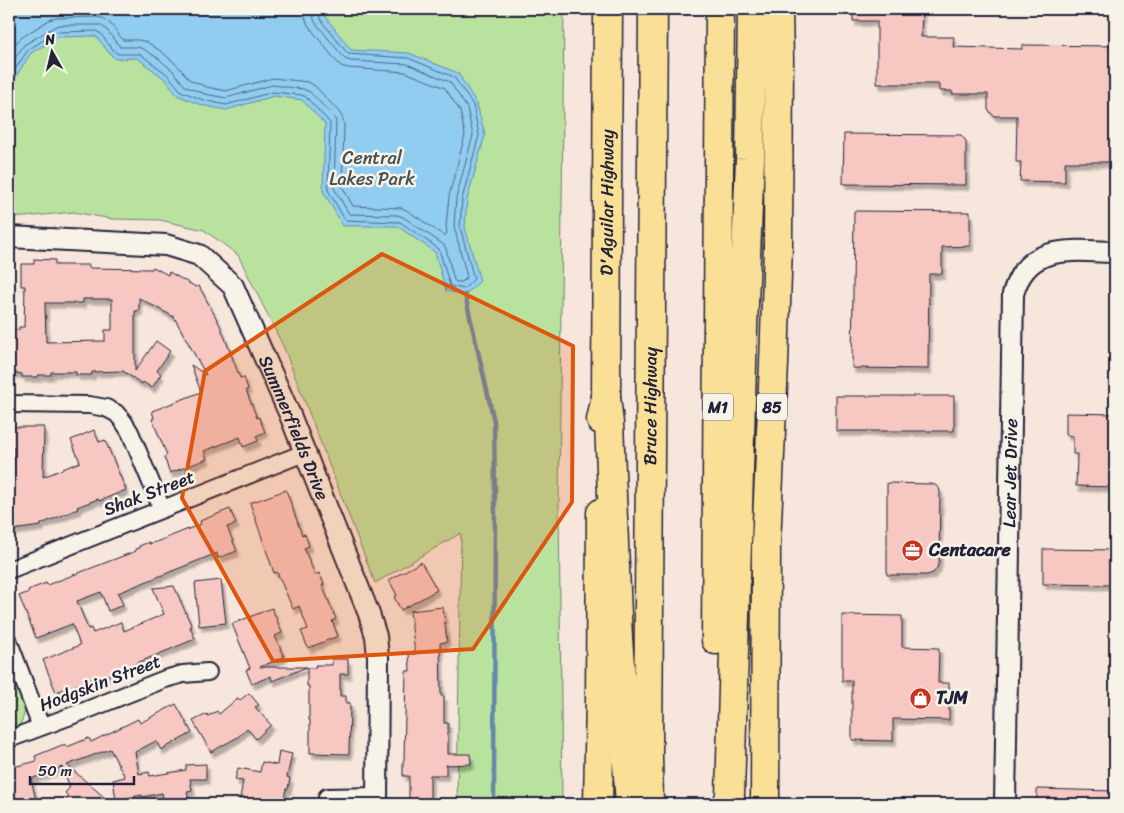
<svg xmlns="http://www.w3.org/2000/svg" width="1124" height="813" font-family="Sriracha,sans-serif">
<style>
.green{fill:#bae29f;stroke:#6e826d}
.water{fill:#90cdf1;stroke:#6489a8}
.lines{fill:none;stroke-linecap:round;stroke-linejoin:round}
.shore{stroke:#4e6684;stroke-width:1}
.stream{stroke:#6489a8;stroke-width:4.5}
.building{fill:#f7c7c1;stroke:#22223b;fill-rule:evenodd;filter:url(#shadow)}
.minor-casing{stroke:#22223b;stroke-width:20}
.tertiary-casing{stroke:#22223b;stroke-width:24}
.trunk-casing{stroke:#22223b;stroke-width:31}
.motorway-casing{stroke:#22223b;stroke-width:31}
.minor{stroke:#f7f3e8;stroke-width:16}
.tertiary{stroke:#f7f3e8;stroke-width:20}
.trunk{stroke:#fadf96;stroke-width:28}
.motorway{stroke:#fadf96;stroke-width:28}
.marked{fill:#de560e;fill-opacity:0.2;stroke:#de560e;stroke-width:4;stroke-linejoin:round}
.labels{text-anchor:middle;stroke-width:5;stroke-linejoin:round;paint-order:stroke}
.shield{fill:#f7f3e8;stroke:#62616f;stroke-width:1}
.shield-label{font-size:16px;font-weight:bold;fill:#22223b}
.park-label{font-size:18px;fill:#485254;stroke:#f7f3e8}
.street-label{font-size:18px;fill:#22223b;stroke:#f7f3e8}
.poi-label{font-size:18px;font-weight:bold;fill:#22223b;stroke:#f7f3e8;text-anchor:start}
</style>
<defs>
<filter id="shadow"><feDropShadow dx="3" dy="5" stdDeviation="1" flood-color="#0004"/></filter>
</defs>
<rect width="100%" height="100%" fill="#f7e6dc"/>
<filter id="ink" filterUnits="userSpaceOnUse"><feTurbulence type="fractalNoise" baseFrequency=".02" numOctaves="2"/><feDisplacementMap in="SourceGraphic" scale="10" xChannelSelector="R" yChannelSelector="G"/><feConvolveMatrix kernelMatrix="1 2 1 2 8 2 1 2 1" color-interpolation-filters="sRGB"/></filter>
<g filter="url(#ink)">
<path class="green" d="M9 9H564L559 503 562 804H457L461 533 375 583 284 348 238 255 204 230 160 220 112 219 73 212 24 217H9Z
M9 663 25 705 24 715 20 725 9 732Z"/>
<path class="water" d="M9 9H324V15L351 50 409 53 458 73 477 104 485 135 467 200 465 227 480 281 465 295 446 291 435 252 397 226H343L323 191 325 124 302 100 274 96 226 110 201 105 177 95 165 79 137 58 116 59 110 54 96 36 58 37 31 53 13 81H9Z"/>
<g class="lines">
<path class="shore" d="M9 54 16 43 21 38 49 20 56 18 96 17 102 18 110 23 123 40H139L147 42 162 52 177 65 190 80 207 87 226 91 273 78 308 82 315 86 339 112 343 119 344 126 342 186 353 206 402 208 408 211 443 235H446L447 233 446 226 449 196 465 135 460 111 445 88 405 72 348 68 341 66 336 61 308 25 305 17 306 9
M9 67 24 45 54 27 58 25H100L106 29 120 47H137L143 49 158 58 172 70 185 86 205 94 226 98 272 85 303 89 310 92 333 116 336 121 334 188 349 214 397 215 403 217 444 245 446 249 454 280 456 282H462L467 277 454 226 456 198 473 135 467 108 450 82 407 64 351 61 345 59 315 22 313 16V9
M9 76 11 75 28 50 56 32 96 31 100 33 114 51 118 54H140L168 75 181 91 203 100 226 105 273 92 302 95 306 97 330 123 328 190 345 220 400 222 439 249 450 286 464 289 474 279 460 227 462 199 479 135 473 105 454 77 408 58 348 54 320 19 319 9"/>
<path class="stream" d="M465 295 494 421 495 489 494 804"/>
</g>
<path class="building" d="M853 9H922L921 37H954L953 47 1022 49V45L1115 46V162H1065V182L1020 181 1021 162H1016L1017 116H994L988 110V94H952V91H939V84H877V21H853Z
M844 134 961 135 966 141V185L843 184Z
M854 211 970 212V246L942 247V274H929L928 369 852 368Z
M34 259 55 260V265H89V268L152 269 153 267 168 275 169 272 196 287 199 286 220 325 240 378 244 377 248 389 246 390 257 418 259 417 265 432 256 436 258 441 243 447 240 437 204 451 207 459 170 473 164 457 167 455 152 419 154 418 152 411 201 392 191 365 206 375 174 317 139 298V311H135V371L156 341 170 351 157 371 161 374 152 388 143 382 142 384 123 371 92 372V375H76V372H51V375H38V377H22V374L9 372V330H19V327H24L25 286H21V264H34ZM83 299H112V330H105V341L46 342 45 303H83Z
M836 396H954V431H836Z
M1066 413 1115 414V487L1076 486 1077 454H1073V436L1066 435Z
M9 427H44L43 477 80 462 71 440 94 430 99 442 105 440 126 490 99 501 98 499 77 507 78 509 41 524V526L12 530 9 504V489L13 488 14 447H9Z
M887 483 931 484 935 485 939 488 940 492 939 562 937 568 933 573 927 575H887Z
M286 490 302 535 305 534 309 546 304 548 315 575 319 573 324 584 322 585 336 619 332 621 338 636 308 648 301 631 308 629 299 606 293 609 277 572 274 573 250 503Z
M230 509 236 524 227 527 237 551 218 558 217 553 118 593 123 605 108 611 101 592 77 601 88 629 91 628 93 633 121 622 124 631 164 614 153 588 174 586 192 627H190L195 639 96 680 95 678 65 690 64 689 56 692 43 660 80 645 72 624 36 638 19 596 29 592 28 590 46 583 47 585 136 551 135 549 139 548V546L149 542V544L156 542 201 524 200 521Z
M1043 549 1115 550V585L1043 584Z
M421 562 437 590 401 610 394 597 397 595 389 580Z
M221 580 226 623 199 626 195 583Z
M443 607 447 642 440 643 441 696H444V723H448V754H470L471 764 446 765V775H430V804H409V776H403V761L404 760 406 671H410L409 654H415L410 611Z
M272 608 282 633 275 636 284 657 260 667H307L272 681 271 676 252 684 246 670 250 668 232 624Z
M842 615 902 616V647L939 648 938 683H949V720L893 719V741L852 740V681H842Z
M332 659H348V674H340V696H346V703H350L349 754 310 753V720H309V686H307V668H316L315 665H332Z
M249 693 259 705 255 707 271 725 256 739 247 728 238 737 211 752 193 721 207 714 208 716 217 711 219 714 238 698 240 700Z
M176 704 192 733 161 750 156 741 135 752 139 774 149 772 150 776 186 770V765L206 764V779H190L192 791 187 792 189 801 175 804H164L162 793 142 797V795L116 800 113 780 125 777 110 749 67 765 112 804H63L69 797 65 793 70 787 62 767 31 779 37 804H9V772L14 770 13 767 37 761 35 756 62 745H66L67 747 89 738 91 742 138 719 140 723Z
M279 751 292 754 287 777 290 778 288 789H286L283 804H239L243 781 235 780 238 768 260 772 262 762 277 765Z
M1037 789 1115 791V804H1037Z"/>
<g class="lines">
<defs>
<path id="minor" d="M9 404 89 405 106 408 116 413 123 421 130 432 162 509
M9 570 304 453
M9 642 41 727
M9 739 87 710 165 679 183 674 208 672
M327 797 378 796"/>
<g id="tertiary">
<path id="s1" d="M9 237 166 245 199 255 233 286 290 415 369 614 376 636 378 657 377 804"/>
<path id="s2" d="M1005 804 1013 294C1027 242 1073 251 1115 252"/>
</g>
<g id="trunk">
<path id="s3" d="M601 420 606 397 608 9"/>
<path d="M598 804 600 699 601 513"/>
<path d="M765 804 766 545 774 363 778 245 779 59 778 9"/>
</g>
<g id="motorway">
<path d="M606 397 609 423 618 638 630 804"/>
<path d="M716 640 720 9"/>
<path id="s4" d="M649 804 648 756 653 9"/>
<path d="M727 804 730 796 743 328 750 159 752 9"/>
</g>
</defs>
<use href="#minor" class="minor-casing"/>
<use href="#tertiary" class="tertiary-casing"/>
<use href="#trunk" class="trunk-casing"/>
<use href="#motorway" class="motorway-casing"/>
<use href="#minor" class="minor"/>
<use href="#tertiary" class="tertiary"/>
<use href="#trunk" class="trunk"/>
<use href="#motorway" class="motorway"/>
</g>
</g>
<path class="marked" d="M382 254 573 346 572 502 473 649 273 661 182 498 205 371Z"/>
<defs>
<symbol id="office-disc" viewBox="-11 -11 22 22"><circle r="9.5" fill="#c8321e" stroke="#f7f3e8"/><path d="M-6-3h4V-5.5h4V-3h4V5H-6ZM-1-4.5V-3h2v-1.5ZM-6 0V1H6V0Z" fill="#fff"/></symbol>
<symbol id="shop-disc" viewBox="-11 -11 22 22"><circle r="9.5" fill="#c8321e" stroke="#f7f3e8"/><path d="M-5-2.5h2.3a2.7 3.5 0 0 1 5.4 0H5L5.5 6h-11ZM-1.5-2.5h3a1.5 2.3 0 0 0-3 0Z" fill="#fff"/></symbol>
</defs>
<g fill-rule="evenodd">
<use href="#office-disc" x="900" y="538" width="25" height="25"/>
<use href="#shop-disc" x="908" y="686" width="25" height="25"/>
</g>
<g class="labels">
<g class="shield">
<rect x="703" y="393.5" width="30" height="27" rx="4"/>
<rect x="757" y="393.5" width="30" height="27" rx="4"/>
</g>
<g class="shield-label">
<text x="718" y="413">M1</text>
<text x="772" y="413">85</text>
</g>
<g class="park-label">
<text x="372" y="164">Central<tspan x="372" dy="21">Lakes Park</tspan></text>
</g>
<g class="street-label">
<text dy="6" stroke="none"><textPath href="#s3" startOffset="218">D'Aguilar Highway</textPath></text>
<text dy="6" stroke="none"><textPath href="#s4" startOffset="398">Bruce Highway</textPath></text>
<text dy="6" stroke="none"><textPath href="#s1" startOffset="392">Summerfields Drive</textPath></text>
<text dy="6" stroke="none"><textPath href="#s2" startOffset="331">Lear Jet Drive</textPath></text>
<text transform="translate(149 493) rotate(-21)" y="6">Shak Street</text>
<text transform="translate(100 683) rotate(-21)" y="6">Hodgskin Street</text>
</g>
<g class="poi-label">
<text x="929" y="556">Centacare</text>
<text x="936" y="704">TJM</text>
</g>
</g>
<rect width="1124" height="813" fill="none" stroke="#f7f3e8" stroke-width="30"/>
<rect x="15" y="15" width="1094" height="783" fill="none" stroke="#22223b" stroke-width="2" filter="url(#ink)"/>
<g transform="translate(52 52) rotate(352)" stroke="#f7f3e8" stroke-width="4" paint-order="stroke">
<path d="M0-4L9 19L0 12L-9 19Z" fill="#22223b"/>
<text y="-8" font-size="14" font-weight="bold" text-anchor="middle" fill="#22223b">N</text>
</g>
<path d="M30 776v8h104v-8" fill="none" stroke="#22223b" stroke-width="2.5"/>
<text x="38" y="776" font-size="15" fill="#22223b" stroke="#f7f3e8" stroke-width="4" paint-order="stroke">50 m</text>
</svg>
